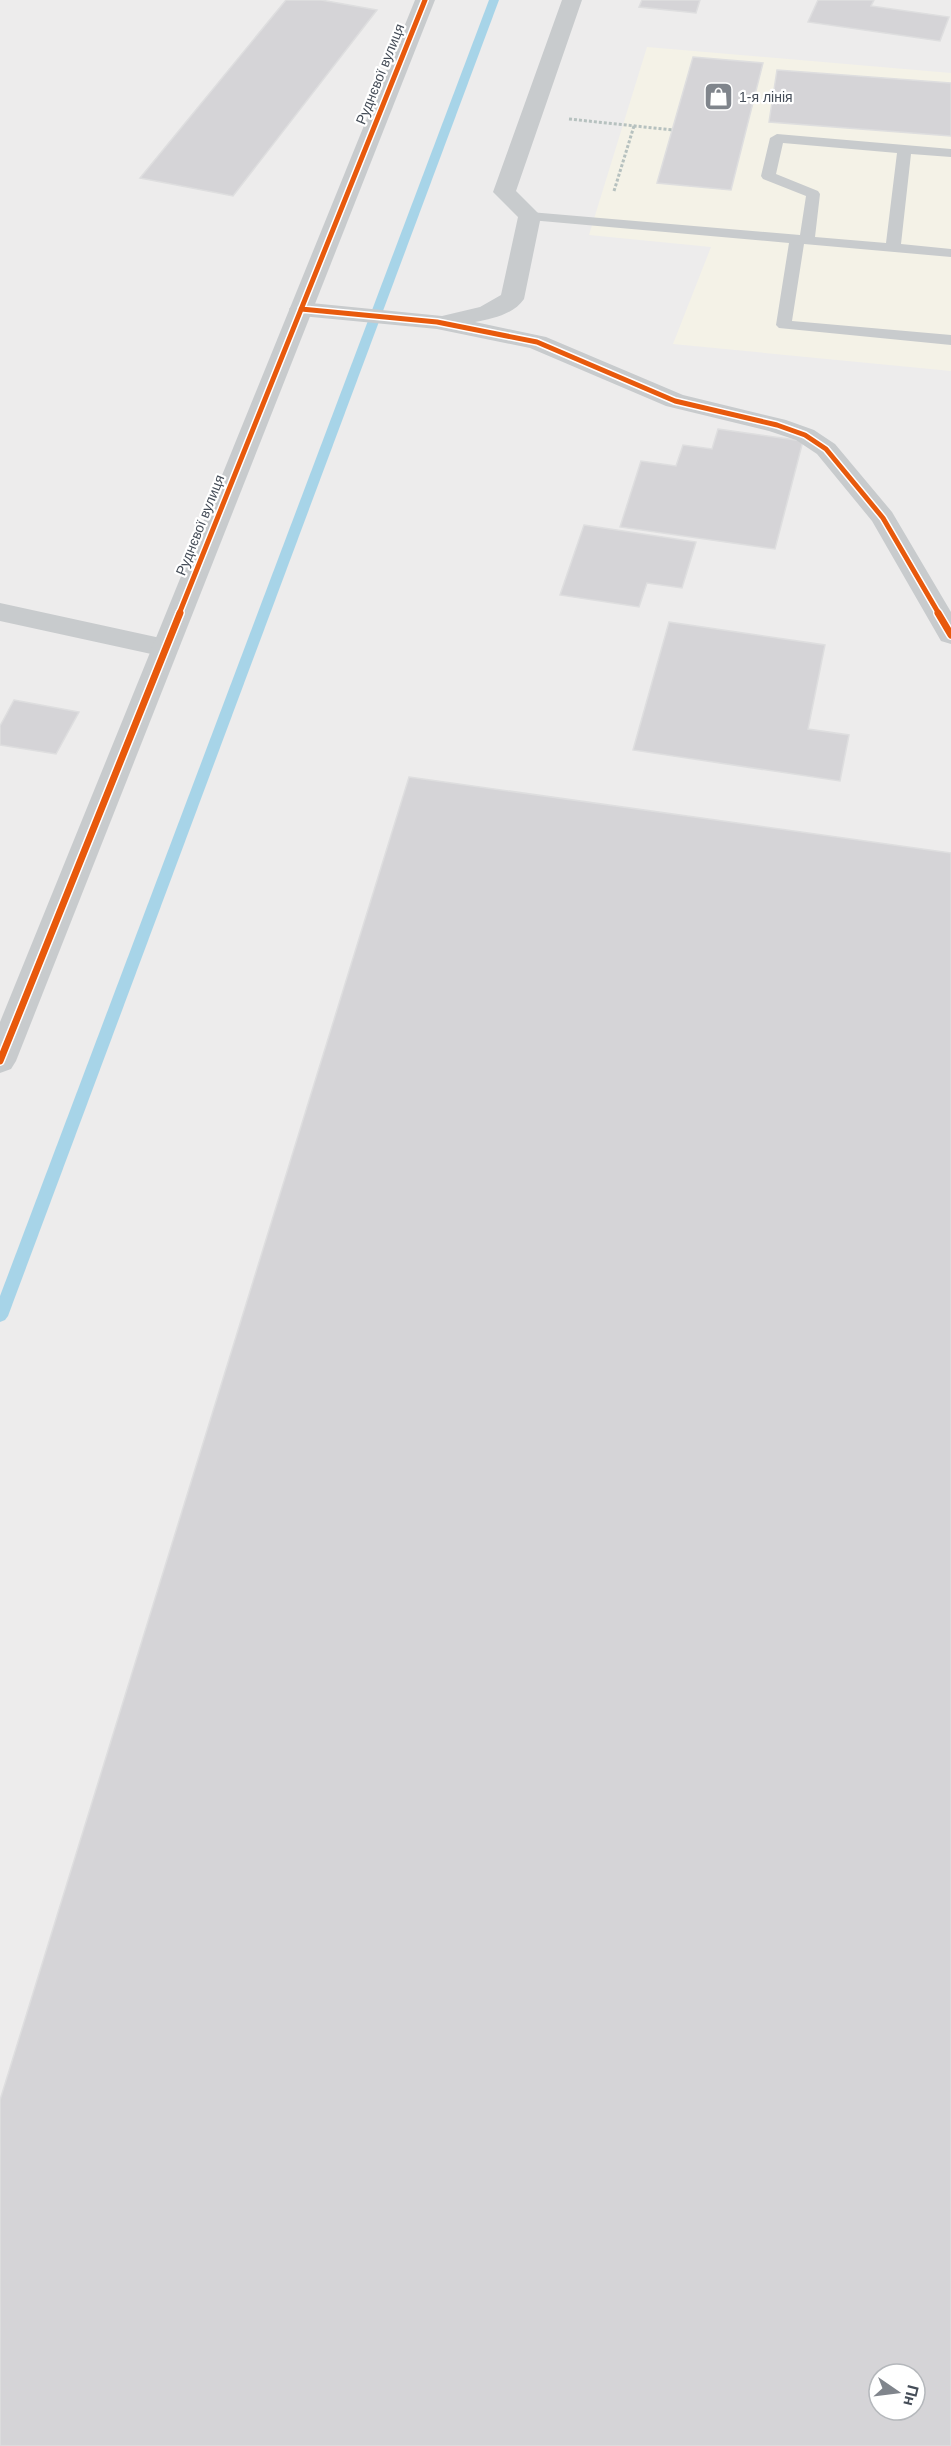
<svg xmlns="http://www.w3.org/2000/svg" width="951" height="2446" font-family="Arial,sans-serif">
<style>
.commercial{fill:#f4f2e7}
.lines{fill:none;stroke-linecap:round;stroke-linejoin:round}
.stream{fill:#a7d4e8;fill-rule:evenodd}
.building{fill:#d5d4d7;stroke:#dededf;stroke-width:1.5;fill-rule:evenodd}
.path{stroke:#b6c1bf;stroke-width:3;stroke-dasharray:3 2;stroke-linecap:butt}
.service{fill:#c8cbcd;fill-rule:evenodd}
.minor{fill:#c8cbcd;fill-rule:evenodd}
.tertiary{fill:#c8cbcd;fill-rule:evenodd}
.cycleway-far1-casing{stroke:#fff;stroke-width:8}
.cycleway-casing{stroke:#fff;stroke-width:10}
.cycleway-far1{stroke:#e8590c;stroke-width:5}
.cycleway{stroke:#e8590c;stroke-width:7}
.labels{text-anchor:middle;stroke-width:4.5;stroke-linejoin:round;paint-order:stroke}
.far-street-label{font-size:14px;fill:#454d58;stroke:#fff}
.far-poi-label{font-size:14px;fill:#454d58;stroke:#fff;text-anchor:start}
</style>
<rect width="100%" height="100%" fill="#edecec"/>
<path class="commercial" d="M647 47 951 73V371L673 344 711 247 589 235Z"/>
<g class="lines">
<path class="stream" d="M489 0H499L8 1316 5 1320 0 1322V1296Z"/>
</g>
<path class="building" d="M286 0H321L377 10 233 196 140 178Z
M642 0H700L696 13 639 7Z
M818 0H874L871 6 949 17 940 41 808 22Z
M693 57 763 63 731 190 657 183Z
M777 70 951 83V136L769 122Z
M718 429 803 441 775 549 620 527 641 461 676 466 683 445 712 449Z
M584 525 696 542 682 588 647 583 639 607 560 595Z
M669 622 825 645 808 729 849 735 840 781 633 750Z
M14 700 79 712 56 754 0 745V726Z
M409 777 951 853V2446H0V2100ZM879 2374H915V2410H879Z"/>
<g class="lines">
<path class="path" d="M569 119 673 130
M614 191 634 126"/>
<path class="service" d="M777 134 951 149V157L911 154 901 244 951 249V257L804 244 792 321 951 335V345L779 328 776 325 789 243 530 220 523 216 530 212 800 235 806 196 763 179 761 176 770 138ZM783 143 897 153 886 243 815 237 820 194 818 191 776 174Z"/>
<path class="minor" d="M562 0H582L516 191 541 216 524 299C514 314 492 319 475 322L546 337 683 395 786 420 814 430 835 444 892 512 951 612V644L941 641 872 521 817 454 796 440 769 431 666 406 530 348 437 329 301 316 293 314 289 309 293 304 301 302 442 316 480 307 501 295 518 217 493 192Z
M0 603 165 639 175 642 179 648 175 654 165 657 0 621Z"/>
<path class="tertiary" d="M415 0H435L16 1061 11 1069 0 1073V1022Z"/>
<defs>
<path id="cycleway-far1" d="M301 309 437 322 537 342 675 401 777 425 805 435 826 449 883 518 939 614
M179 614 425 0"/>
<path id="cycleway" d="M938 613 951 635
M0 1061 180 613"/>
</defs>
<use href="#cycleway-far1" class="cycleway-far1-casing"/>
<use href="#cycleway" class="cycleway-casing"/>
<use href="#cycleway-far1" class="cycleway-far1"/>
<use href="#cycleway" class="cycleway"/>
</g>
<defs>
<symbol id="shop-square" viewBox="-11 -11 22 22"><rect x="-9" y="-9" width="18" height="18" rx="4" fill="#80858c" stroke="#fff"/><path d="M-5-2.5h2.3a2.7 3.5 0 0 1 5.4 0H5L5.5 6h-11ZM-1.5-2.5h3a1.5 2.3 0 0 0-3 0Z" fill="#fff"/></symbol>
</defs>
<g fill-rule="evenodd">
<use href="#shop-square" x="702" y="80" width="33" height="33"/>
</g>
<g class="labels">
<g class="far-street-label">
<text transform="translate(380 74) rotate(-68)" y="5">Руднєвої вулиця</text>
<text transform="translate(200 525) rotate(-68)" y="5">Руднєвої вулиця</text>
</g>
<g class="far-poi-label">
<text x="739" y="102">1-я лінія</text>
</g>
</g>
<g transform="translate(897 2392) rotate(104)"><circle r="28" fill="#ffffff" stroke="#b5b8bc" stroke-width="1.5"/>
<path d="M0-4.5L10 22L0 15L-10 22Z" fill="#80858c"/>
<text y="-9" font-size="16" font-weight="bold" text-anchor="middle" fill="#454d58">Пн</text>
</g>
</svg>
